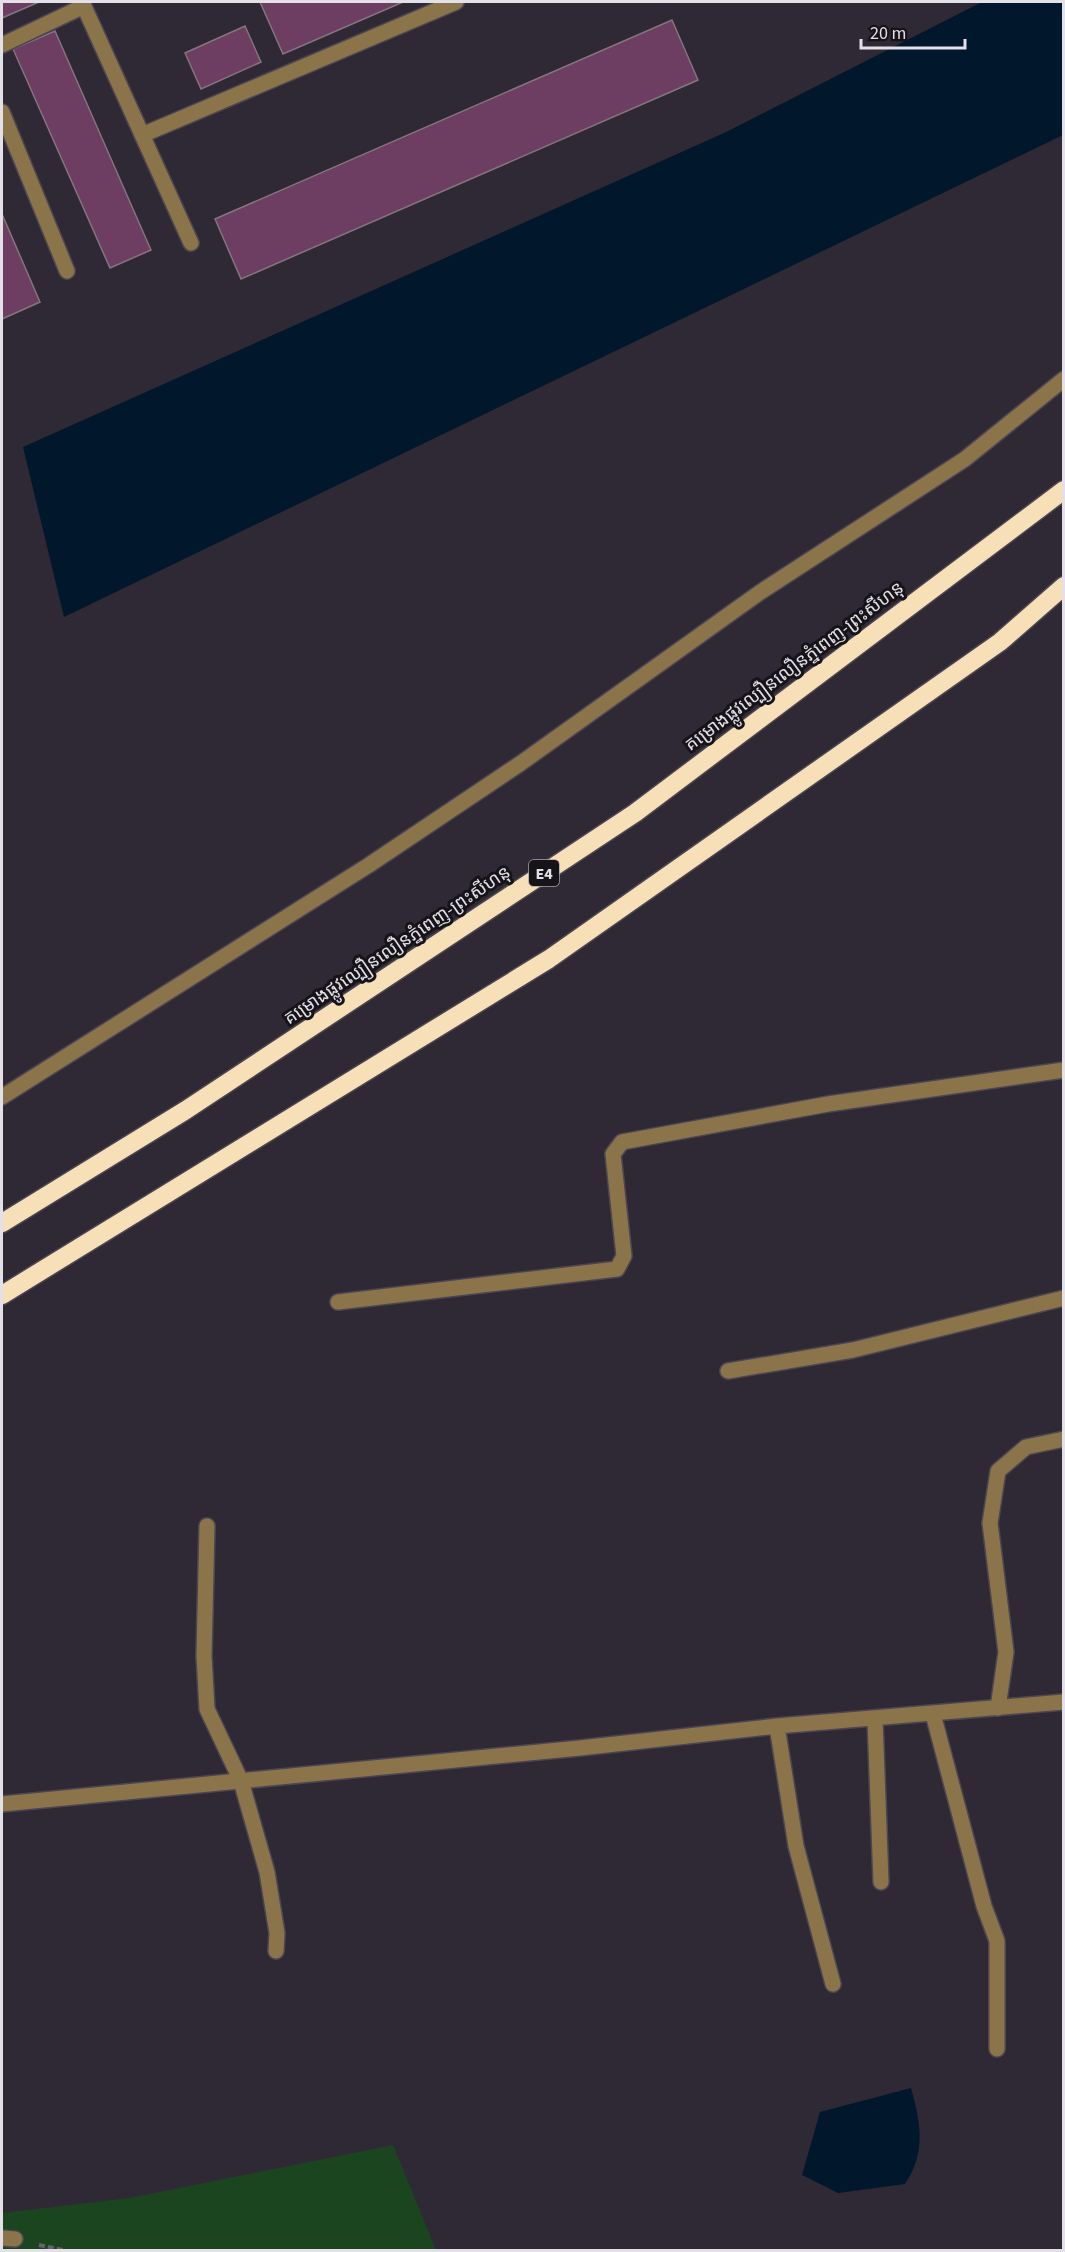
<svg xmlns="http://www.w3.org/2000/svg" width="1065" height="2252" font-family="'Source Sans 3','Noto Sans Khmer',sans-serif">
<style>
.green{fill:#1b451f}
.water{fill:#01172c}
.building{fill:#6e3d62;stroke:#83757f;stroke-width:1.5}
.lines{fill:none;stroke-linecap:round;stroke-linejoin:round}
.minor-casing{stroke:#4c4651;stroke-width:18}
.highway-casing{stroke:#4c4651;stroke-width:21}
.path{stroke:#66616b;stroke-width:4;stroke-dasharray:6 3;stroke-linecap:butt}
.minor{stroke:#8c744a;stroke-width:15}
.highway{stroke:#f7dfb7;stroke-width:18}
.labels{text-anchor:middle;stroke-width:6;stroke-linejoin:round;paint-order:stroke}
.shield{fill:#161319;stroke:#a6a2a9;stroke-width:1.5}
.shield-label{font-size:16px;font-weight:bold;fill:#e3e0e7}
.street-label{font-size:18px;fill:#e3e0e7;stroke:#161319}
</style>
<rect width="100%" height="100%" fill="#2f2935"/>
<path class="green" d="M393 2145 436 2250H2V2213L130 2198Z"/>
<path class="water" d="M982 2H1063V135L64 617 23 447 724 133Z
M911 2088C921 2123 926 2153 905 2184L838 2193 802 2175 820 2112Z"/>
<path class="building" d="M2 2H39L2 18Z
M260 2H403L283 54Z
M672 20 698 80 241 279 215 219Z
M245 26 261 62 201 89 185 53Z
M55 31 151 250 110 268 13 49Z
M2 214 40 302 2 319Z"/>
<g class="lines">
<defs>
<path id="minor" d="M82 2 191 243
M2 45 84 6
M2 112 67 271
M142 135 456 2
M2 1097 369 865 521 763 759 593 965 459 1064 379
M338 1302 617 1269 624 1256 613 1154 622 1142 828 1104 1064 1070
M728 1371 853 1350 1064 1298
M207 1526 204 1656 207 1709 241 1781 267 1872 277 1933 276 1951
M998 1708 1006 1652 990 1523 998 1471 1026 1447 1064 1439
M933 1714 984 1906 997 1941V2049
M875 1719 881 1882
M777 1726 796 1846 833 1984
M2 1804 580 1748 777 1726 1064 1702
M2 2238 15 2239"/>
<path id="highway" d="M2 1223 186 1110 635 813 1064 490
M2 1295 549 959 1000 642 1064 586"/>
</defs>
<use href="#minor" class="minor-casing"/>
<use href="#highway" class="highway-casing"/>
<path class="path" d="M39 2245 63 2250"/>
<use href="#minor" class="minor"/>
<use href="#highway" class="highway"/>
</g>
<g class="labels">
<rect class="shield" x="529" y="860" width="30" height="26" rx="4.5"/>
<g class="shield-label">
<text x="544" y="879">E4</text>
</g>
<g class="street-label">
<text transform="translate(794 666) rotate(-37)" y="6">គម្រោងផ្លូវល្បឿនលឿនភ្នំពេញ-ព្រះសីហនុ</text>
<text transform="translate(397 945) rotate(-34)" y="6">គម្រោងផ្លូវល្បឿនលឿនភ្នំពេញ-ព្រះសីហនុ</text>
</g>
</g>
<rect width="1065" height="2252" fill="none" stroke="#e3e0e7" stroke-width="6"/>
<path d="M861 39v9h104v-9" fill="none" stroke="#e3e0e7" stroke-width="3"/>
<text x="870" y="39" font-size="18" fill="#e3e0e7" stroke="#161319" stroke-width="4.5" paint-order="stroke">20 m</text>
</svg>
